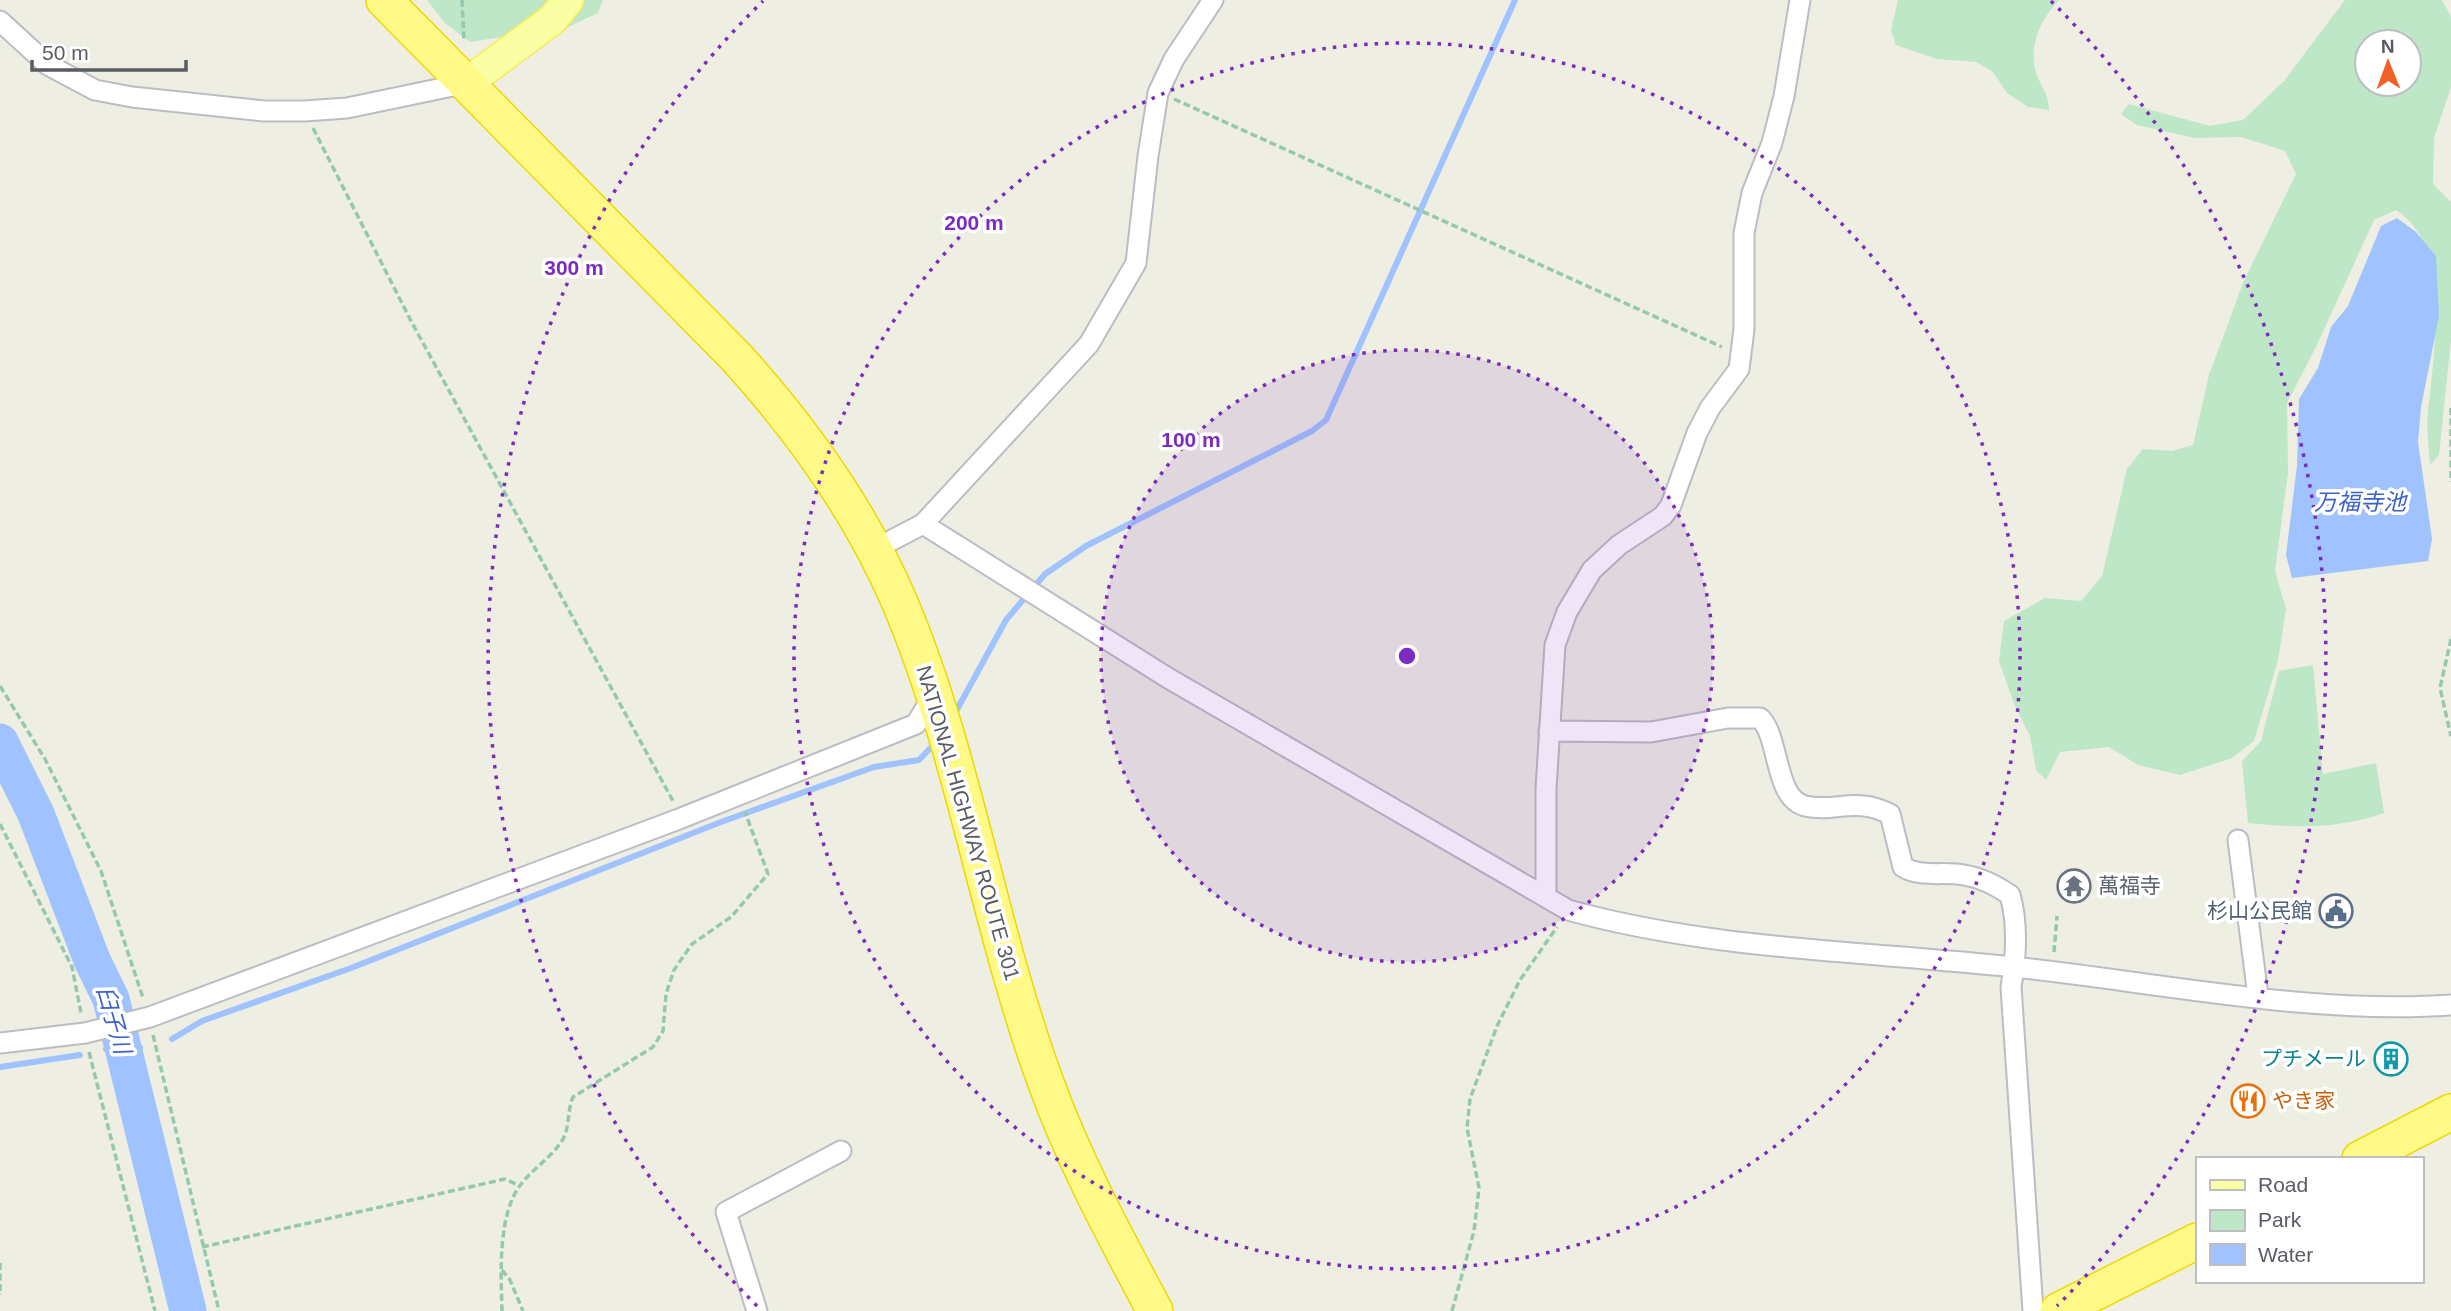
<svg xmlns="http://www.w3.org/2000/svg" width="2451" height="1311" font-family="Arial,'Noto Sans JP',sans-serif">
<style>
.green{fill:#bde7c6;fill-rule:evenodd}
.water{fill:#a0c2ff}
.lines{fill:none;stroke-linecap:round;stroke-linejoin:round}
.stream{stroke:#a0c2ff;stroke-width:6}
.river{stroke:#a0c2ff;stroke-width:37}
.street-casing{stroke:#bcbdc4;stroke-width:23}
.primary-casing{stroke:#f8ed51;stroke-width:33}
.highway-casing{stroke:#efd800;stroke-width:38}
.path{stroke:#95c8af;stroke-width:3.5;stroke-dasharray:7 3.5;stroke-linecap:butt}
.street{stroke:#fff;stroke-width:19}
.primary{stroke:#faffa5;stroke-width:30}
.highway{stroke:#fffa87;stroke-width:35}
.ring{fill:none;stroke:#7b2cbf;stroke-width:3.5;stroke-dasharray:3.5 7}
.labels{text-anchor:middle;stroke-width:7;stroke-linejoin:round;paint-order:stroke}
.street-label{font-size:21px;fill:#5a5c63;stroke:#fff}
.worship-label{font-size:21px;fill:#5b616d;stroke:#fff;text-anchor:start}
.service-label{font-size:21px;fill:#4e5e75;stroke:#fff;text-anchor:end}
.culture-label{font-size:21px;fill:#0d838f;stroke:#fff;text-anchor:end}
.food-label{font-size:21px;fill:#c56008;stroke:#fff;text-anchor:start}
.water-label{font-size:23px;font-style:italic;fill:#3d63c8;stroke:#fff}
.centre{fill:#7b2cbf;stroke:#fff;stroke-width:3.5}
.ring-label{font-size:21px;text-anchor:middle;font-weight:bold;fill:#7b2cbf;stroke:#fff;stroke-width:7;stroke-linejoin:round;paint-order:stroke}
</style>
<rect width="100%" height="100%" fill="#eeeee2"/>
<path class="green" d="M427 0H603L598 13 568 27 533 20 502 37 470 42 445 23Z
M1898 0H2059C2041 19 2028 45 2036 73 2041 87 2049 95 2049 110L2028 107 2007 93 1993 72 1976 62 1937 59 1896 45 1891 30Z
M2345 0H2442L2451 17V87L2434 138 2433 184 2451 202V340L2439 455 2430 465C2429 448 2426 429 2428 411 2435 346 2451 244 2396 210L2374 220 2316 347 2287 403 2288 473 2275 571 2286 609 2278 660 2254 741 2232 758 2180 775 2138 765 2109 747 2060 752 2046 780 2036 770 2030 736 2015 706 1999 661 2004 621 2045 598 2081 601 2102 576 2127 469 2143 449 2172 451 2193 445 2209 375 2243 283 2296 174 2285 151 2241 137 2195 138 2137 125 2121 114 2129 104 2210 126 2243 120 2284 81ZM2409 42V84H2367V42Z
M2313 665 2323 774 2376 763 2384 813C2338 829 2296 828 2248 823L2242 761 2261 741 2279 671Z"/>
<path class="water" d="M2397 218 2416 232 2436 256 2439 316 2421 407 2418 442 2432 539 2428 561 2292 578 2286 555 2297 466 2299 399 2318 368 2331 327 2348 306 2381 226Z"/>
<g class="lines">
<path class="stream" d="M954 715 1006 620 1045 574 1086 546 1312 431 1326 420 1515 0
M172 1039 202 1021 351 968 721 822 874 767 919 760 937 741
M106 1049 140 1048
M0 1067 80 1055"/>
<path class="river" d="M0 742 36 814 92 960 111 999 188 1311"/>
<defs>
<path id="street" d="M0 21 48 65 95 90 132 97 264 111H304L347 108 467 83
M923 524 1168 678 1568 910C1712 950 1865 951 2014 967 2154 982 2311 1015 2451 1005
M875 549 923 524 1089 344 1136 263 1148 156 1158 93 1174 59 1213 0
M1549 731 1651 732 1728 718H1760C1780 737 1774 798 1805 806 1836 813 1854 796 1890 814L1903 867C1922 878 1944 871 1964 875 1982 878 1995 885 2010 895 2018 923 2016 958 2011 987L2033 1311
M2238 840 2258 996
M1543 895 1546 889V789L1555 645 1567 612 1592 570 1619 545 1663 516 1671 505 1697 433 1710 408 1739 369 1744 329V233L1752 193 1772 143 1784 96 1800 0
M0 1043 85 1033 150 1017 679 819 916 724 933 696
M757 1311 726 1212 841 1151"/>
<path id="primary" d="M467 83 553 19 568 0"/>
<path id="highway" d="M384 0 737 358C803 431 861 512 900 603 965 757 988 926 1046 1083 1075 1163 1115 1236 1155 1311
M2360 1159 2451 1112
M2058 1311 2197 1241"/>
</defs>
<use href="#street" class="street-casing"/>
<use href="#primary" class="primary-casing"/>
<use href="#highway" class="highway-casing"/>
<path class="path" d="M462 0 464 42
M1174 99 1722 347
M313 128 411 321 673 801
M2451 408V482
M2451 639 2440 688 2451 736
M0 686 45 759 101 871 143 998
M0 824 72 967 81 1013
M2054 952 2057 916
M153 1035 219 1311
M89 1052 155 1311
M202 1247 505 1179 520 1186
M0 1263V1295
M502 1270 510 1280 523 1311
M502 1311C501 1275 497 1213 522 1183 534 1168 553 1156 563 1139 570 1126 567 1111 573 1097L653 1047 663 1031 666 994 674 970 692 944 731 917 768 874 745 812
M1452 1311 1474 1231 1479 1188 1467 1128 1470 1099 1497 1026 1520 980 1557 927"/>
<use href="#street" class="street"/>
<use href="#primary" class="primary"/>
<use href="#highway" class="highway"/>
</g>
<circle cx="1407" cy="656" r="306" fill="#7b2cbf" fill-opacity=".12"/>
<g class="ring">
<circle cx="1407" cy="656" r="306"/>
<circle cx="1407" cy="656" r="613"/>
<path d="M757 1306A919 919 0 0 1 763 1M2051 1A919 919 0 0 1 2057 1306"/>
</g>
<defs>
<symbol id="temple-ring" viewBox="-11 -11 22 22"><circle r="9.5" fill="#fff" stroke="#6b7280" stroke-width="1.5"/><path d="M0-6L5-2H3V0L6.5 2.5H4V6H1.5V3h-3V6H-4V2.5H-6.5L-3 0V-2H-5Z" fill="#6b7280"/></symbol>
<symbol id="civic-ring" viewBox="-11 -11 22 22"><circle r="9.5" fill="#fff" stroke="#5c6f8a" stroke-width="1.5"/><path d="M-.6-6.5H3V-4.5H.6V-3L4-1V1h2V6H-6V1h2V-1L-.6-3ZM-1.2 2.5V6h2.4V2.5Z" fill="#5c6f8a"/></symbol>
<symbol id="building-ring" viewBox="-11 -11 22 22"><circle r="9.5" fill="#fff" stroke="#0f9aa8" stroke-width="1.5"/><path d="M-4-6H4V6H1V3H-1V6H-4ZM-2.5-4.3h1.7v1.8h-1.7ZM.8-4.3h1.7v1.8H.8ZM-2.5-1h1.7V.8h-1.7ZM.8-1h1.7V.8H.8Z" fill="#0f9aa8"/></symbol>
<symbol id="restaurant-ring" viewBox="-11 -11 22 22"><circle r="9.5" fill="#fff" stroke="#e8710a" stroke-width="1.5"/><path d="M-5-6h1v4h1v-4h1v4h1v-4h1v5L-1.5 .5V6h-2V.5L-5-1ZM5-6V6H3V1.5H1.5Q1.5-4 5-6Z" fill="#e8710a"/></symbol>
</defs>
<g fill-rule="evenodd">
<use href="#temple-ring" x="2055" y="867" width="38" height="38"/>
<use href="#civic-ring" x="2317" y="892" width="38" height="38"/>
<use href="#building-ring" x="2372" y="1040" width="38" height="38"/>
<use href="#restaurant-ring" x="2229" y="1082" width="38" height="38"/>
</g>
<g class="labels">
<g class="street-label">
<text transform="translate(968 823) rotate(74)" y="7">NATIONAL HIGHWAY ROUTE 301</text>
</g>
<g class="worship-label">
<text x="2098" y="893">萬福寺</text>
</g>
<g class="service-label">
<text x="2312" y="918">杉山公民館</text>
</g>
<g class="culture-label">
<text x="2366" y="1066">プチメール</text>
</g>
<g class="food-label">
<text x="2272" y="1108">やき家</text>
</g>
<g class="water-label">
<text x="2360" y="510">万福寺池</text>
<text transform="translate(114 1020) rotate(74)" y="8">臼子川</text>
</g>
</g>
<circle cx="1407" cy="656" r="10" class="centre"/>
<g class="ring-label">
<text x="974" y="230">200 m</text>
<text x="574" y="275">300 m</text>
<text x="1191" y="447">100 m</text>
</g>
<rect x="2196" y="1157" width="228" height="126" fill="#ffffff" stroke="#bdbec1" stroke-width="2"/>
<rect x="2210" y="1180" width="35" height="10" fill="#faffa5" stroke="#bdbec1" stroke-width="2"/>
<text x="2258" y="1192" font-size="21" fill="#5a5c63">Road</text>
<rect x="2210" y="1210" width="35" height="21" fill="#bde7c6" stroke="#bdbec1" stroke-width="2"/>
<text x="2258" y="1227" font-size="21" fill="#5a5c63">Park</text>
<rect x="2210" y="1244" width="35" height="21" fill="#a0c2ff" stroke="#bdbec1" stroke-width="2"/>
<text x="2258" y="1262" font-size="21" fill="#5a5c63">Water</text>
<g transform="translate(2388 63) rotate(359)"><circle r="33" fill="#ffffff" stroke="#bdbec1" stroke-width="2"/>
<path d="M0-5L12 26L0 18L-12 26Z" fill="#f16024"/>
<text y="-10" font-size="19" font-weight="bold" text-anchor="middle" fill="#5a5c63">N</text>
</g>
<path d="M32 60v10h154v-10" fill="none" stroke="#5a5c63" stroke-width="3.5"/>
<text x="42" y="60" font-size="21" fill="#5a5c63" stroke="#ffffff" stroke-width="5" paint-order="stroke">50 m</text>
</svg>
